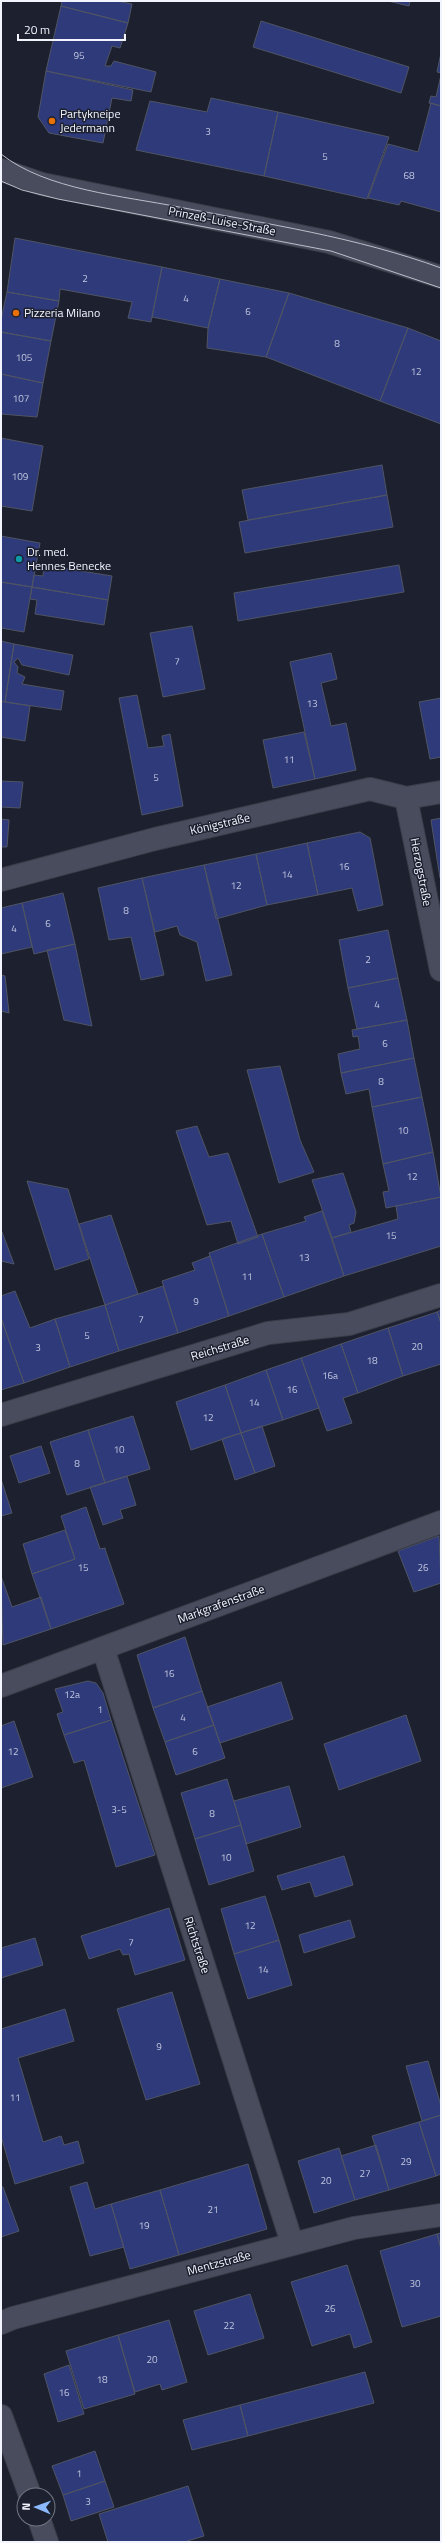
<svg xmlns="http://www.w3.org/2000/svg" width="442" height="2543" font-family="'Titillium Web',sans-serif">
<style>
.building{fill:#2e3a79;stroke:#4f5464}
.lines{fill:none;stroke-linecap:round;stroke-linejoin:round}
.minor-casing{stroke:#3b3e49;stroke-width:24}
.secondary-casing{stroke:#3b3e49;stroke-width:24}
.minor{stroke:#484c5d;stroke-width:22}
.secondary{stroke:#484c5d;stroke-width:22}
.tram{stroke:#bcbfca;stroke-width:1}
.food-dot{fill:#e8710a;stroke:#1d212f;stroke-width:1.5}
.culture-dot{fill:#0f9aa8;stroke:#1d212f;stroke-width:1.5}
.labels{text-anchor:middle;stroke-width:3;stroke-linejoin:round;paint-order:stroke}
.number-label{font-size:10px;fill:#c1c6de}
.poi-label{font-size:12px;fill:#f2f5ff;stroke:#1d212f;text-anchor:start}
.street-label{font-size:12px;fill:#f2f5ff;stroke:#1d212f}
</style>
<rect width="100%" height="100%" fill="#1d212f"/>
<path class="building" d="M62 1H117L132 4 128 23 61 6Z
M388 1H410L409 6Z
M61 6 128 23 120 48 112 46 105 66H111L114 61 156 72 151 92 46 71Z
M261 21 409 67 401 93 253 47Z
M441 53V73L437 72Z
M46 71 133 90 131 101 112 98 103 143 49 133 38 117Z
M441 75V106L429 103 431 96 436 97Z
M211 98 278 112 264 176 136 150 150 101 207 112Z
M431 103 441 106V212L401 201 399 205 368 198 388 144 418 152Z
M278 112 389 137 367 199 264 176Z
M15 238 162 267 151 322 128 318 132 302 60 289 59 301 7 292Z
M162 267 220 279 208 328 152 317Z
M220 279 289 293 266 357 207 348 208 328Z
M7 292 59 301 51 341 1 332V320Z
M289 293 408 328 380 401 266 357Z
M408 328 441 341V424L380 401Z
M1 332 51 341 43 383 1 374Z
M1 374 43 383 37 417 1 414Z
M1 438 43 446 32 511 1 506Z
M382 465 387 495 248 520 242 490Z
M387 495 393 527 245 553 239 522Z
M1 536 40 543 32 587 1 582Z
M44 565 112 576 108 600 32 587 34 575 43 576Z
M399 565 404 592 238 621 234 593Z
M1 582 32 587 24 632 1 628Z
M32 587 108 600 104 625 35 614 37 600 30 599Z
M192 626 205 689 163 697 150 633Z
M1 641 14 644 5 702 1 701Z
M14 644 73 655 69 675 22 665 18 658 14 662 18 667 17 673 25 677 22 684 64 691 61 710 5 702Z
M331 653 337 679 321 683 331 726 346 723 356 770 315 779 290 662Z
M137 695 148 748 164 746 162 736 170 734 183 806 142 815 119 698Z
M441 698V757L430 759 419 702Z
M1 701 30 706 25 741 1 737Z
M304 732 315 779 273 788 263 740Z
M1 781 23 782 20 808 1 807Z
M441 818V878H440L431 820Z
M1 819 9 820 7 847H1Z
M360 832 370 838 383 905 358 911 352 888 318 895 307 843Z
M307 843 318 895 267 905 256 854Z
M256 854 267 905 216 919 204 865Z
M204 865 232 975 206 981 197 942 180 935 177 926 155 932 142 878Z
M142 878 164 975 141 980 131 937 109 940 98 888Z
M63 893 75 944 34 954 22 903Z
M22 903 32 947 1 954V908Z
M388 930 398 978 348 988 339 940Z
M75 944 92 1026 64 1020 47 950Z
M1 975 5 976 9 1013 1 1011Z
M398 978 407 1020 357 1029 348 988Z
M407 1020 414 1058 341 1073 338 1054 360 1049 358 1036 353 1037 352 1030Z
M414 1058 422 1097 372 1107 369 1089 346 1094 341 1073Z
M280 1066 300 1140 314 1172 279 1183 247 1070Z
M422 1097 433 1152 383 1164 372 1107Z
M197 1126 209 1157 228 1153 258 1237 238 1244 231 1221 207 1225 176 1131Z
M433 1152 441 1197 386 1208 383 1192 389 1191 383 1164Z
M343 1173 356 1212 354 1223 349 1225 351 1232 332 1238 312 1180Z
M27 1181 68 1189 89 1259 55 1270Z
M441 1197V1246L344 1276 332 1238 398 1219 396 1206Z
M322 1211 344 1276 284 1297 262 1234 306 1221 304 1217Z
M111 1215 138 1294 105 1305 79 1224Z
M1 1231 2 1232 14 1264 1 1261Z
M262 1234 284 1297 229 1316 209 1253Z
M210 1256 229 1316 178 1333 162 1281 195 1270 192 1263Z
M163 1286 178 1333 119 1351 105 1305Z
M15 1291 30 1328 55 1319 70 1367 24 1383 1 1318V1296Z
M105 1305 119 1351 70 1367 55 1319Z
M441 1310V1323L437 1312Z
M437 1312 441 1323V1364L403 1376 388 1328Z
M1 1318 24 1383 1 1390Z
M388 1328 403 1376 358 1393 341 1344Z
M341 1344 358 1393 343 1398 352 1423 327 1431 301 1358Z
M301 1358 319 1408 283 1420 266 1370Z
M266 1370 283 1420 241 1433 225 1385Z
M225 1385 241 1433 191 1450 176 1402Z
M133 1416 150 1469 105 1483 88 1430Z
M262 1426 275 1466 255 1473 241 1433Z
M88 1430 105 1483 67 1495 50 1442Z
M241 1433 255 1473 235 1480 222 1439Z
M41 1446 50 1473 19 1483 10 1456Z
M127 1476 136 1505 120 1510 123 1518 103 1525 90 1487Z
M1 1479 12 1513 1 1516Z
M86 1507 100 1549 105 1548 106 1552 124 1604 51 1629 32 1574 75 1559 61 1516Z
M65 1530 75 1559 32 1574 23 1544Z
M439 1536 441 1583 414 1592 398 1551Z
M1 1576 12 1607 41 1597 51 1629 3 1645Z
M185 1637 202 1691 153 1708 137 1655Z
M88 1681 96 1683 103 1693 111 1720 64 1735 57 1714 63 1712 55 1689Z
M281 1682 293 1719 220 1743 207 1707Z
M202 1691 214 1725 165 1742 153 1708Z
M406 1715 421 1761 339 1790 324 1744Z
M111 1720 155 1855 116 1867 84 1760 74 1763 64 1735Z
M14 1721 33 1777 1 1788V1726Z
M214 1725 225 1758 176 1775 165 1742Z
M227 1779 241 1825 195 1839 181 1793Z
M289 1786 301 1827 246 1844 234 1801Z
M241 1825 254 1871 209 1885 195 1839Z
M344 1856 353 1885 315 1897 310 1882 282 1890 277 1876Z
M265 1896 279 1940 234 1954 221 1909Z
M169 1908 185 1960 135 1975 129 1954 123 1955 120 1949 89 1959 81 1936Z
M350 1920 355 1937 304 1953 299 1935Z
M35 1938 43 1965 1 1978V1948Z
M279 1940 292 1985 248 1999 234 1954Z
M172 1992 200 2084 146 2100 117 2009Z
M65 2009 74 2041 18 2058 43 2142 61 2136 64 2145 78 2141 84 2163 15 2184 1 2136V2029Z
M428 2061 441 2106V2115L422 2121 406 2066Z
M441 2115V2174L436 2176 419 2122Z
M419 2122 436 2176 389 2190 372 2136Z
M376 2145 389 2190 355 2200 341 2156Z
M339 2148 355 2200 314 2213 298 2161Z
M248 2164 267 2229 179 2255 160 2190Z
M87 2182 95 2209 111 2204 124 2247 90 2256 70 2187Z
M1 2187H3L19 2231 1 2237Z
M160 2190 179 2255 130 2269 111 2204Z
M441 2233V2249L437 2234Z
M437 2234 441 2249V2316L402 2327 380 2251Z
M347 2265 372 2342 354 2348 350 2334 312 2346 291 2282Z
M250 2294 264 2338 208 2355 194 2311Z
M169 2320 187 2382 162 2390 160 2384 135 2392 118 2335Z
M118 2335 135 2394 84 2409 66 2351Z
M69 2365 84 2414 58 2422 44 2374Z
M365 2372 374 2403 248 2436 240 2405Z
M240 2405 248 2436 192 2450 183 2420Z
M95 2451 105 2481 63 2495 52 2466Z
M105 2481 114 2507 71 2521 63 2495Z
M188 2486 204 2536 184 2542H108L99 2514Z"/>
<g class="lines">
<defs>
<path id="minor" d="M406 798 441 970
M1 880 155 839 370 789 406 798 441 792
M1 1415 268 1333 349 1324 441 1295
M103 1648 292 2243
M1 1686 441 1522
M1 2323 13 2318 354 2228 441 2215
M1 2416 30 2495
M39 2519 47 2542"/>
<path id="secondary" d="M1 170 42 184 329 242 441 277"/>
</defs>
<use href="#minor" class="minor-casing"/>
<use href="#secondary" class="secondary-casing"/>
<use href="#minor" class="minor"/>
<use href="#secondary" class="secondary"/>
<path class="tram" d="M1 154C46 190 124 196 179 207 267 224 356 237 441 268
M1 181 22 190 58 199 331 251 441 288"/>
</g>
<g class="food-dot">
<circle cx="52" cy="121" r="4"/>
<circle cx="16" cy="313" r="4"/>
</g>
<circle class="culture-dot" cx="19" cy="559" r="4"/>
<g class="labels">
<g class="number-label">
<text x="79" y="59">95</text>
<text x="208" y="135">3</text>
<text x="325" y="160">5</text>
<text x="409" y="179">68</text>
<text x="85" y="282">2</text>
<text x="186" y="302">4</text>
<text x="248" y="315">6</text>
<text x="337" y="347">8</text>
<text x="24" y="361">105</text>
<text x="416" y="375">12</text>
<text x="21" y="402">107</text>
<text x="20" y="480">109</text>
<text x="177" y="665">7</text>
<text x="312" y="707">13</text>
<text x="289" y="763">11</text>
<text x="156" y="781">5</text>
<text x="344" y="870">16</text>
<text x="287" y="878">14</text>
<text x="236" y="889">12</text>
<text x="126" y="914">8</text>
<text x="48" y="927">6</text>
<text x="14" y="932">4</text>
<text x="368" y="963">2</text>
<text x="377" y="1008">4</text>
<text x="385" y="1047">6</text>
<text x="381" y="1085">8</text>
<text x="403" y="1134">10</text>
<text x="412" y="1180">12</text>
<text x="391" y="1239">15</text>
<text x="304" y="1261">13</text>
<text x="247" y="1280">11</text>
<text x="196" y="1305">9</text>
<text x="141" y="1323">7</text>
<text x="87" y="1339">5</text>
<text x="417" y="1350">20</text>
<text x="38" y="1351">3</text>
<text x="372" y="1364">18</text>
<text x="330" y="1379">16a</text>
<text x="292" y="1393">16</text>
<text x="254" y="1406">14</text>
<text x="208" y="1421">12</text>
<text x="119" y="1453">10</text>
<text x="77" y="1467">8</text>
<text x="83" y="1571">15</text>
<text x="423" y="1571">26</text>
<text x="169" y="1677">16</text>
<text x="72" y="1698">12a</text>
<text x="100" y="1713">1</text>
<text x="183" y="1721">4</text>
<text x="13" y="1755">12</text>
<text x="195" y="1755">6</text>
<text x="119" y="1813">3-5</text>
<text x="212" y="1817">8</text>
<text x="226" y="1861">10</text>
<text x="250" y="1929">12</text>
<text x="131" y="1946">7</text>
<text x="263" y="1973">14</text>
<text x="159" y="2050">9</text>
<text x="15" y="2101">11</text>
<text x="406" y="2165">29</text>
<text x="365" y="2177">27</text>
<text x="326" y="2184">20</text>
<text x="213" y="2213">21</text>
<text x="144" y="2229">19</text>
<text x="415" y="2287">30</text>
<text x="330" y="2312">26</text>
<text x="229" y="2329">22</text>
<text x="152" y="2363">20</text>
<text x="102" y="2383">18</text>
<text x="64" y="2396">16</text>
<text x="79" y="2477">1</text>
<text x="88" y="2505">3</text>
</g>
<g class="poi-label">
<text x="60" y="118">Partykneipe<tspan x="60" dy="14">Jedermann</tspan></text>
<text x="24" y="317">Pizzeria Milano</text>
<text x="27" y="556">Dr. med.<tspan x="27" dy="14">Hennes Benecke</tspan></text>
</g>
<g class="street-label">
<text transform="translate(222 221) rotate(11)" y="4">Prinzeß-Luise-Straße</text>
<text transform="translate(220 824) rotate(-13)" y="4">Königstraße</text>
<text transform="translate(421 872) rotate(79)" y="4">Herzogstraße</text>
<text transform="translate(220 1348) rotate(-17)" y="4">Reichstraße</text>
<text transform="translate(221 1604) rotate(-20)" y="4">Markgrafenstraße</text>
<text transform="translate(197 1945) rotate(72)" y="4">Richtstraße</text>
<text transform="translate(219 2263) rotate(-15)" y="4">Mentzstraße</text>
</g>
</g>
<rect width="442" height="2543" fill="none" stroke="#f2f5ff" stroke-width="4"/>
<g transform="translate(36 2507) rotate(272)"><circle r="19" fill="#1d212f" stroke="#727682"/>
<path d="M0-3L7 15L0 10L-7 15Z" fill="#8cb9fc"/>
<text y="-6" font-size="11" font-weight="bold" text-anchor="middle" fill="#f2f5ff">N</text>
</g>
<path d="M18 34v6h107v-6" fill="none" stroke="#f2f5ff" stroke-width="2"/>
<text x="24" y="34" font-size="12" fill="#f2f5ff" stroke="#1d212f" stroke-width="3" paint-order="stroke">20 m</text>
</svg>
